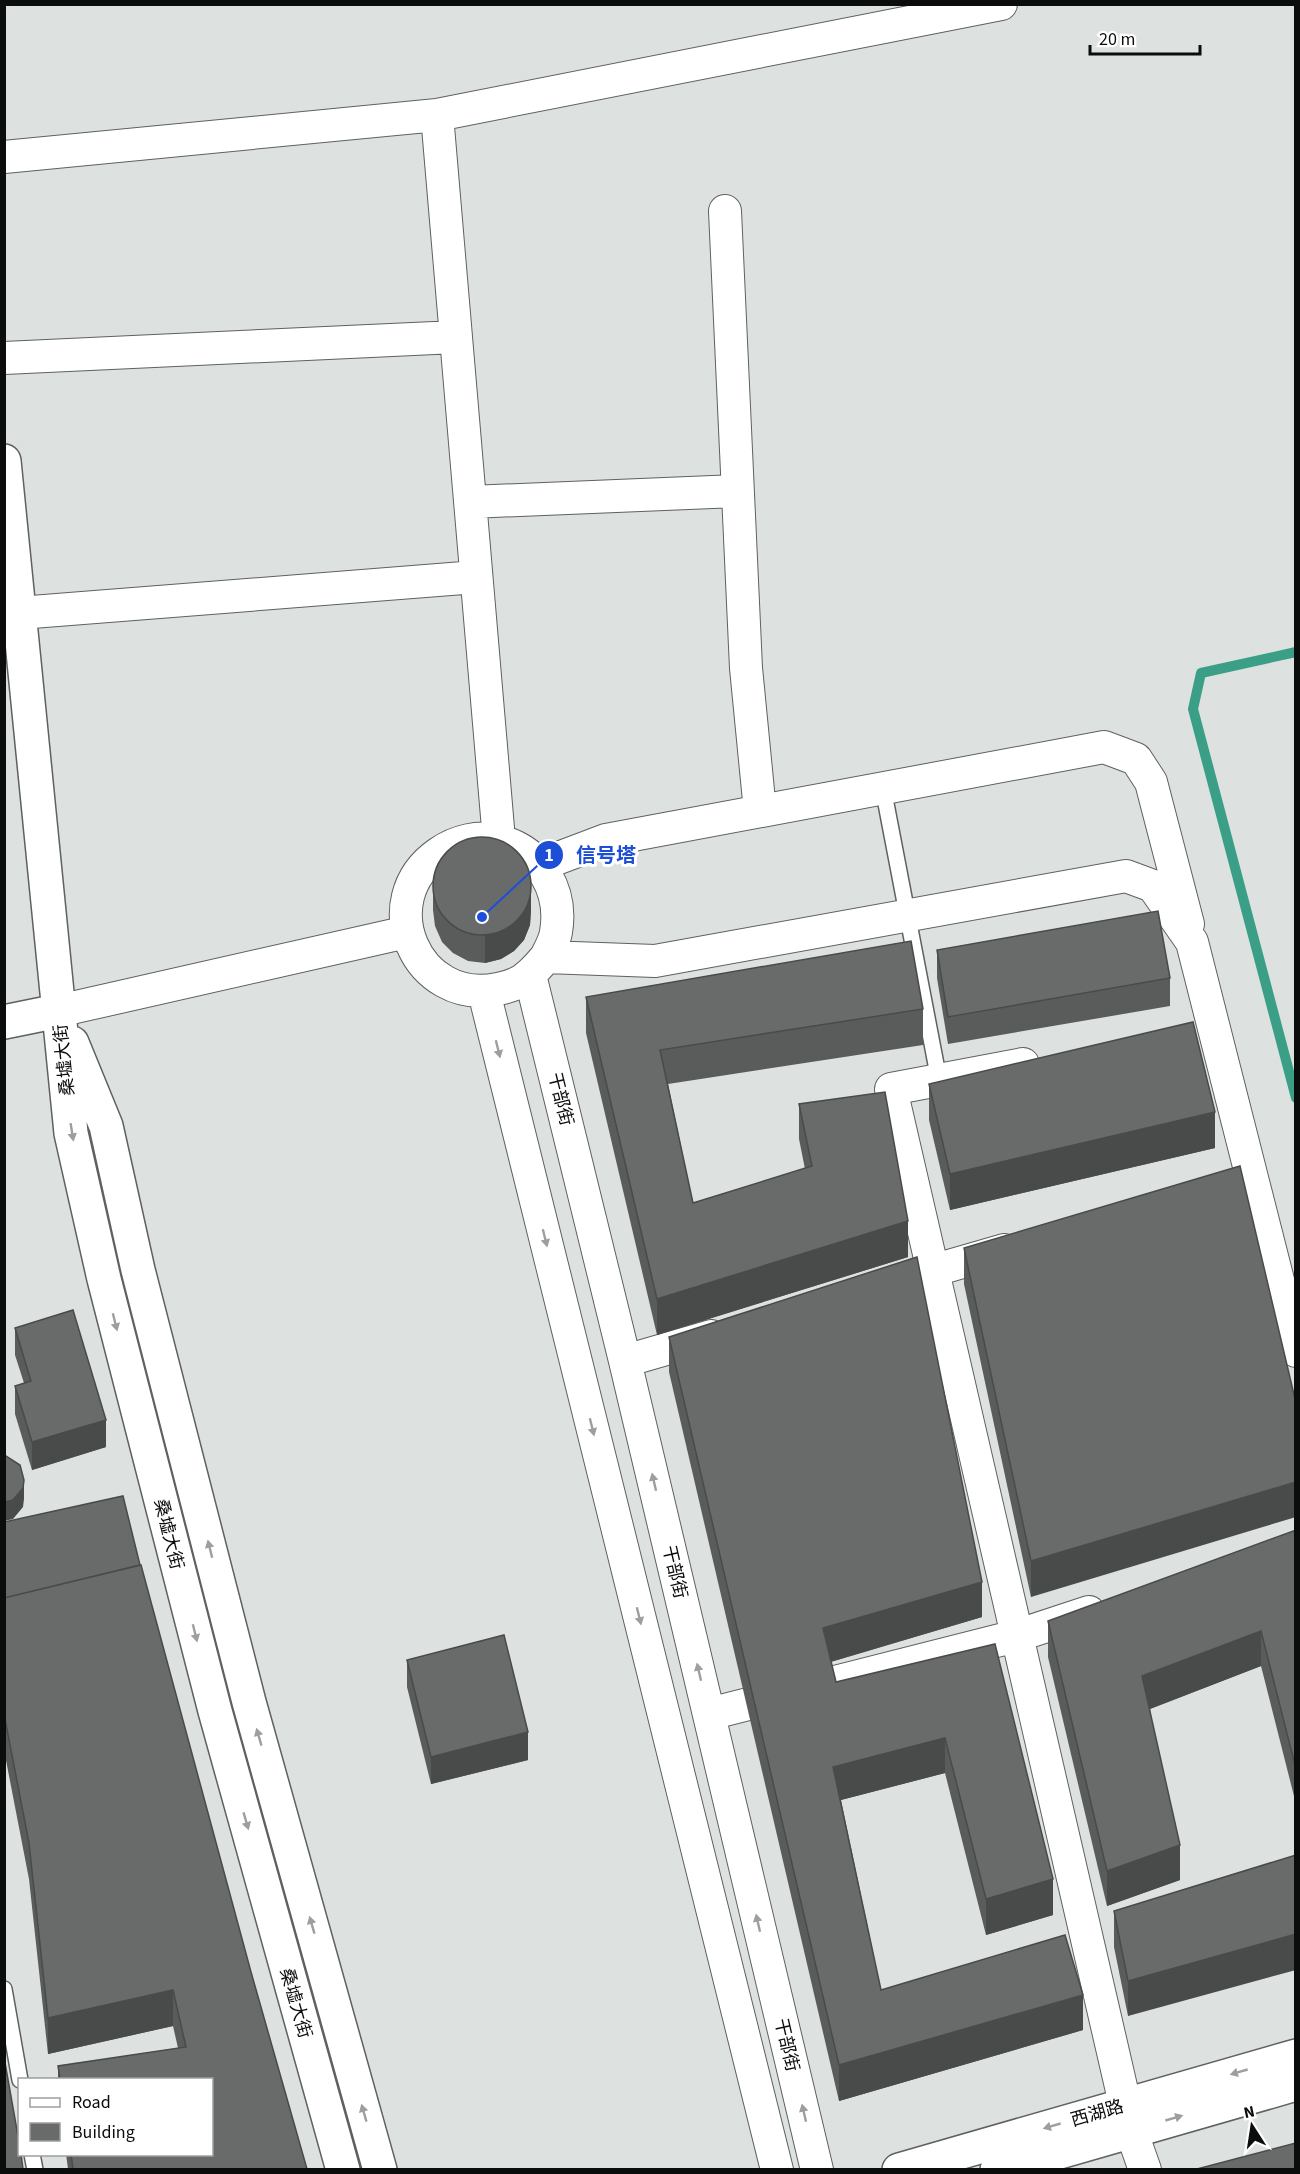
<svg xmlns="http://www.w3.org/2000/svg" width="1300" height="2174" font-family="'Source Sans 3','Noto Sans SC',sans-serif">
<style>
.lines{fill:none;stroke-linecap:round;stroke-linejoin:round}
.stream{stroke:#3a9f86;stroke-width:10}
.lane-casing{stroke:#5d6160;stroke-width:18}
.street-casing{stroke:#5d6160;stroke-width:34}
.secondary-casing{stroke:#5d6160;stroke-width:36}
.lane{stroke:#fff;stroke-width:15}
.street{stroke:#fff;stroke-width:32}
.secondary{stroke:#fff;stroke-width:33}
.wall{fill:#595c5b}
.shaded-wall{fill:#494b4a}
.building{fill:#686b6a;stroke:#494b4a;stroke-width:1.5}
.oneway{fill:#9d9e9e}
.labels{text-anchor:middle;stroke-width:6;stroke-linejoin:round;paint-order:stroke}
.street-label{font-size:18px;fill:#0b0c0c;stroke:#fff}
.leader{fill:none;stroke:#1d4ed8;stroke-width:2}
.callout-dot{fill:#1d4ed8;stroke:#fff;stroke-width:2}
.mark-label{font-size:18px;text-anchor:middle;font-weight:bold;fill:#fff}
.callout-label{font-size:20px;text-anchor:middle;font-weight:bold;fill:#1d4ed8;stroke:#fff;stroke-width:6;stroke-linejoin:round;paint-order:stroke}
</style>
<rect width="100%" height="100%" fill="#dde1df"/>
<g class="lines">
<path class="stream" d="M1296 652 1201 673 1193 709 1296 1098"/>
<defs>
<path id="lane" d="M883 788 939 1080
M4 1989 20 2080
M32 2154 35 2170"/>
<path id="street" d="M437 115 499 840
M4 157 437 115 1001 4
M725 211 746 668 760 811
M4 358 456 337
M470 502 737 491
M19 613 476 577
M540 865 606 840 1104 747 1136 759 1151 782 1188 924
M546 957C550 949 555 940 556 932 563 891 541 852 500 841 479 835 456 841 439 853 371 900 416 1006 498 989 509 987 522 982 530 974 536 969 541 963 546 957L655 961 1126 876 1153 886 1192 942 1296 1351
M530 975 625 1361 817 2170
M484 992 777 2170
M58 1011 407 932
M1023 1064 891 1089 1131 2130 1145 2170
M914 1276 1004 1250
M625 1361 711 1336
M709 1714 1016 1636 1089 1612"/>
<path id="secondary" d="M4 461 71 1133 104 1279 215 1711 343 2170
M4 1022 58 1011
M72 1043 106 1126 138 1270 249 1702 380 2170
M899 2170 1296 2056
M997 2170 1296 2084"/>
</defs>
<use href="#lane" class="lane-casing"/>
<use href="#street" class="street-casing"/>
<use href="#secondary" class="secondary-casing"/>
<use href="#lane" class="lane"/>
<use href="#street" class="street"/>
<use href="#secondary" class="secondary"/>
</g>
<path class="wall" d="M433 882 531 909 530 925 524 940 514 951 501 959 485 963 468 961 453 953 442 942 435 926 433 910Z
M937 950 1170 978V1006L948 1044 937 978Z
M586 997 923 1009V1045L668 1084 693 1203 805 1169 799 1139V1104L908 1257 657 1335 586 1033Z
M929 1084 1215 1148 950 1210 929 1120Z
M964 1248 1296 1403 1031 1597 964 1284Z
M15 1328 106 1447 32 1470 15 1414V1386L24 1383 15 1355Z
M669 1337 982 1617 831 1662 836 1682 995 1644 1053 1915 986 1935 945 1773 841 1800 881 1990 1083 2030 839 2101 669 1372Z
M4 1522 140 1565 251 1972 307 2169H68L66 2154H212V2079H58V2066L178 2048 173 2026 48 2054 29 1879 4 1750Z
M1296 1530V1804L1261 1666 1150 1709 1180 1880 1107 1906 1048 1657V1621Z
M407 1660 528 1760 431 1784 407 1687Z
M1296 1855 1128 2016 1114 1947V1911Z"/>
<path class="shaded-wall" d="M531 881V909L530 925 524 940 514 951 501 959 485 963V935Z
M1215 1112V1148L950 1210V1174Z
M908 1221V1257L657 1335V1299Z
M106 1420V1447L32 1470V1442Z
M24 1480V1499L23 1507 13 1519 4 1521V1502Z
M1296 1482V1517L1031 1597V1561Z
M982 1582V1617L823 1664V1628Z
M1261 1631V1666L1142 1712V1676Z
M528 1732V1760L431 1784V1757Z
M945 1738V1773L833 1802V1767Z
M1180 1845V1880L1107 1906V1871Z
M1053 1879V1915L986 1935V1899Z
M1296 1934V1970L1128 2016V1981Z
M173 1990V2026L48 2054V2018Z
M1083 1995V2030L839 2101V2065Z"/>
<path class="building" d="M433 886a49 49 0 1 1 98 0a49 49 0 1 1-98 0Z
M1158 911 1170 978 948 1017 937 950Z
M911 941 923 1009 660 1050 693 1203 812 1166 799 1104 885 1092 908 1221 657 1299 586 997Z
M1193 1022 1215 1112 950 1174 929 1084Z
M1240 1166 1296 1403V1482L1031 1561 964 1248Z
M917 1257 982 1582 823 1628 836 1682 995 1644 1053 1879 986 1899 945 1738 833 1767 881 1990 1065 1935 1083 1995 839 2065 669 1337Z
M73 1310 106 1420 32 1442 15 1386 31 1381 15 1328Z
M4 1456H6L20 1465 24 1480 23 1488 13 1500 4 1502Z
M123 1496 140 1565 4 1598V1522Z
M1296 1530V1769L1261 1631 1142 1676 1180 1845 1107 1871 1048 1621Z
M141 1565 251 1972 307 2169H73L71 2154H212V2079H60L58 2066 186 2047 173 1990 48 2018 29 1843 4 1714V1598Z
M504 1635 528 1732 431 1757 407 1660Z
M1296 1855V1934L1128 1981 1114 1911Z
M4 2057 20 2147V2154H21L23 2169H4Z
M1296 2143V2169H1197Z"/>
<defs><path id="oneway-solid" d="M-6-.8H1V-3.2L6.5 0L1 3.2V.8H-6Z" transform="scale(1.5)"/></defs>
<g class="oneway">
<use href="#oneway-solid" transform="translate(498 1049) rotate(76)"/>
<use href="#oneway-solid" transform="translate(72 1132) rotate(81)"/>
<use href="#oneway-solid" transform="translate(545 1238) rotate(76)"/>
<use href="#oneway-solid" transform="translate(115 1322) rotate(76)"/>
<use href="#oneway-solid" transform="translate(592 1427) rotate(76)"/>
<use href="#oneway-solid" transform="translate(654 1482) rotate(-103)"/>
<use href="#oneway-solid" transform="translate(210 1549) rotate(-104)"/>
<use href="#oneway-solid" transform="translate(639 1616) rotate(76)"/>
<use href="#oneway-solid" transform="translate(195 1633) rotate(76)"/>
<use href="#oneway-solid" transform="translate(699 1672) rotate(-103)"/>
<use href="#oneway-solid" transform="translate(259 1737) rotate(-106)"/>
<use href="#oneway-solid" transform="translate(246 1821) rotate(74)"/>
<use href="#oneway-solid" transform="translate(758 1923) rotate(-103)"/>
<use href="#oneway-solid" transform="translate(312 1925) rotate(-106)"/>
<use href="#oneway-solid" transform="translate(1239 2072) rotate(164)"/>
<use href="#oneway-solid" transform="translate(364 2113) rotate(-106)"/>
<use href="#oneway-solid" transform="translate(804 2113) rotate(-103)"/>
<use href="#oneway-solid" transform="translate(1174 2118) rotate(-16)"/>
<use href="#oneway-solid" transform="translate(1052 2126) rotate(164)"/>
</g>
<g class="labels">
<g class="street-label">
<text transform="translate(64 1060) rotate(-96)" y="6">桑墟大街</text>
<text transform="translate(561 1099) rotate(76)" y="6">干部街</text>
<text transform="translate(169 1534) rotate(76)" y="6">桑墟大街</text>
<text transform="translate(675 1572) rotate(77)" y="6">干部街</text>
<text transform="translate(296 2003) rotate(74)" y="6">桑墟大街</text>
<text transform="translate(787 2045) rotate(77)" y="6">干部街</text>
<text transform="translate(1097 2113) rotate(-16)" y="6">西湖路</text>
</g>
</g>
<path class="leader" d="M482 917L549 855"/>
<g class="callout-dot">
<circle cx="482" cy="917" r="6"/>
<circle cx="549" cy="855" r="15"/>
</g>
<g class="mark-label">
<text x="549" y="861">1</text>
</g>
<g class="callout-label">
<text x="606" y="862">信号塔</text>
</g>
<rect width="1300" height="2174" fill="none" stroke="#0b0c0c" stroke-width="12"/>
<rect x="18" y="2078" width="195" height="78" fill="#ffffff" stroke="#9d9e9e" stroke-width="1.5"/>
<rect x="30" y="2098" width="30" height="9" fill="#ffffff" stroke="#9d9e9e" stroke-width="1.5"/>
<text x="72" y="2108" font-size="18" fill="#0b0c0c">Road</text>
<rect x="30" y="2123" width="30" height="18" fill="#686b6a" stroke="#9d9e9e" stroke-width="1.5"/>
<text x="72" y="2138" font-size="18" fill="#0b0c0c">Building</text>
<g transform="translate(1252 2126) rotate(348)" stroke="#ffffff" stroke-width="4.5" paint-order="stroke">
<path d="M0-4.5L10 22L0 15L-10 22Z" fill="#0b0c0c"/>
<text y="-9" font-size="16" font-weight="bold" text-anchor="middle" fill="#0b0c0c">N</text>
</g>
<path d="M1090 45v9h110v-9" fill="none" stroke="#0b0c0c" stroke-width="3"/>
<text x="1099" y="45" font-size="18" fill="#0b0c0c" stroke="#ffffff" stroke-width="4.5" paint-order="stroke">20 m</text>
</svg>
